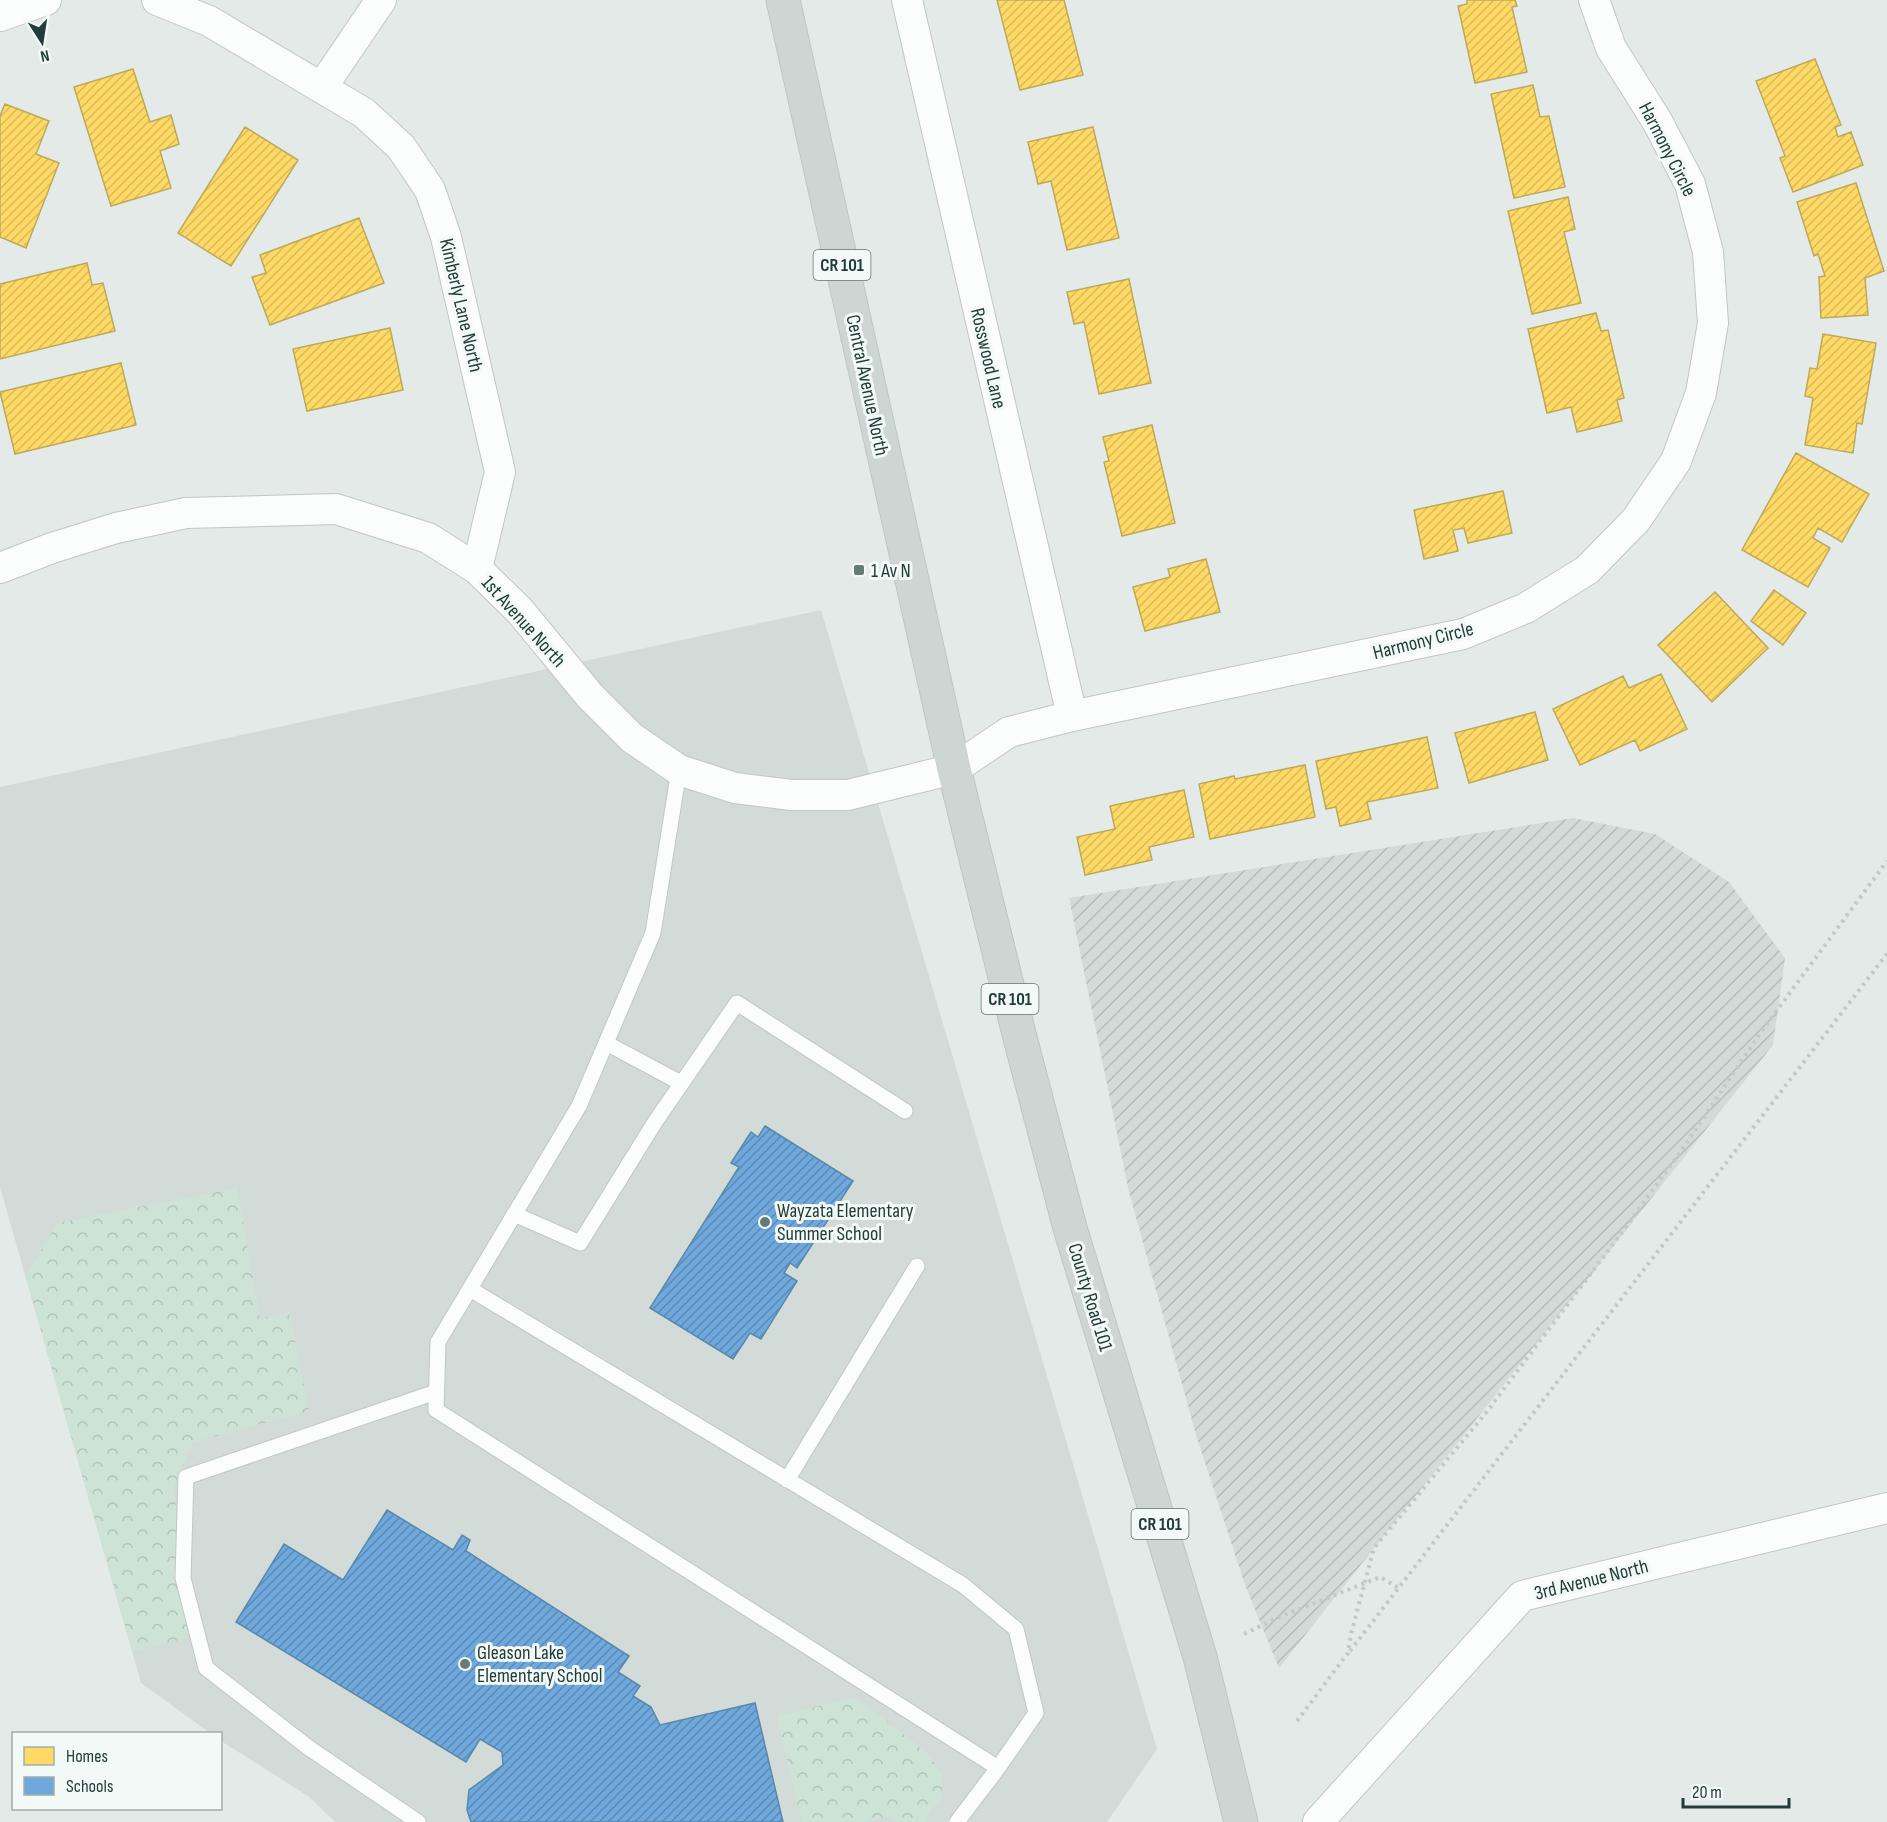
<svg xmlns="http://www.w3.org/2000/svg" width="1887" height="1822" font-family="'Sofia Sans Condensed',sans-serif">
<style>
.built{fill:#d2dbd8}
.industrial{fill:url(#industrial-furrows)}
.forest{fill:url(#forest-crowns)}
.homes{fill:url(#homes-hatch);stroke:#bdaa58;stroke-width:1.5}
.schools{fill:url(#schools-hatch);stroke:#5888ab;stroke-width:1.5}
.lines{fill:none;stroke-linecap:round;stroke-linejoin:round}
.service-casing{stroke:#c1c7c5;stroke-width:17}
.minor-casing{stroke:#c1c7c5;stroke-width:32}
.primary-casing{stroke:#bdc6c4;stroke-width:35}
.path{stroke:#c1cac8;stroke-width:4;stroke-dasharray:3 4.5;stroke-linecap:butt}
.service{stroke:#fbfcfc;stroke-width:15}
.minor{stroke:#fbfcfc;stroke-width:30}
.primary{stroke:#ced6d4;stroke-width:33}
.poi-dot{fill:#667a76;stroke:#f3f9f6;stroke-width:2}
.labels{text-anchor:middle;stroke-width:6;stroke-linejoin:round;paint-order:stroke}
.shield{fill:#f3f9f6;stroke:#617572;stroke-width:1.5}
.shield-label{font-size:18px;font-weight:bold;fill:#223d39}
.street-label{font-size:20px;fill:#223d39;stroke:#f3f9f6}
.poi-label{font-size:20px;fill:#223d39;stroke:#f3f9f6;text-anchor:start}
</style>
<defs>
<pattern id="industrial-furrows" width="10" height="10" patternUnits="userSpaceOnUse" patternTransform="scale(1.5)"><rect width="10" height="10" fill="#d2dbd8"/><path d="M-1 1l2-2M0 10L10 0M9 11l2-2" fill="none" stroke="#b4bdba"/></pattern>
<pattern id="forest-crowns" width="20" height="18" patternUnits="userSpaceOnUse" patternTransform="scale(1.5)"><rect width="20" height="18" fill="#cde3d6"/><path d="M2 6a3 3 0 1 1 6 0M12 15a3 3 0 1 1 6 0" fill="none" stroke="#b0c4b8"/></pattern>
<pattern id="homes-hatch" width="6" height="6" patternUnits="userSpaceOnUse" patternTransform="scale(1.5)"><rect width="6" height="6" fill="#ffd966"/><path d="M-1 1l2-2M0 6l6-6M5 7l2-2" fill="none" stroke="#dabb59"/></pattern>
<pattern id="schools-hatch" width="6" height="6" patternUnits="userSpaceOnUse" patternTransform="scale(1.5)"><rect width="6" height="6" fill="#6fa8dc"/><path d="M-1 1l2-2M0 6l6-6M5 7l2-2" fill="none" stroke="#5b8ab3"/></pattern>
</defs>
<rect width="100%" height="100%" fill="#e4eae8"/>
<path class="built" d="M821 610 1157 1749 1107 1822H335L308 1796 221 1741 220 1734 210 1733 141 1683 0 1187V787Z"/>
<path class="industrial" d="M1573 818 1655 834 1729 882 1785 958 1773 1045 1279 1668 1245 1585 1196 1435 1129 1192 1069 898Z"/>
<path class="forest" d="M237 1188 260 1319 289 1312 309 1411 193 1442 174 1486 188 1638 132 1651 26 1277 57 1223Z
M855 1697 926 1752 942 1774V1800L930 1810 926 1822H896L888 1817 866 1822H802L777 1716Z"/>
<path class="homes" d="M997 0H1064L1083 75 1020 90Z
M1467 0H1515L1517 6 1512 7 1527 72 1475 83 1458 6 1467 4Z
M1815 59 1841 125 1835 127 1838 137 1851 132 1863 165 1793 192 1780 158 1785 156 1756 81Z
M133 69 150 122 171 115 179 144 160 151 171 188 111 206 74 87Z
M1533 85 1540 117 1549 116 1565 187 1514 198 1491 94Z
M5 104 49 121 36 154 59 163 26 248 0 237V116Z
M245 127 298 160 231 266 178 233Z
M1093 127 1119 238 1067 250 1051 181 1038 184 1028 142Z
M1856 183 1884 271 1865 278 1868 315 1821 318 1819 277 1825 276 1818 254 1814 256 1797 202Z
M1568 197 1575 229 1564 232 1581 303 1532 314 1508 211Z
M359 218 384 283 270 325 252 277 266 273 260 255Z
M87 263 92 285 103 283 115 331 0 359V284Z
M1129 279 1151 383 1099 394 1084 322 1074 324 1067 292Z
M1596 313 1601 331 1608 330 1624 398 1617 400 1622 421 1577 432 1571 407 1547 413 1528 329Z
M390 328 403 390 307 411 293 349Z
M1823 334 1876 343 1862 424 1857 423 1853 453 1805 445 1813 398 1805 396 1810 368 1817 369Z
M121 363 136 425 15 454 0 392Z
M1152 425 1175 523 1122 536 1104 462 1109 461 1103 437Z
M1796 453 1869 494 1842 542 1818 528 1813 538 1830 548 1808 587 1742 550Z
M1503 491 1512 533 1468 543 1464 528 1453 530 1458 551 1424 559 1414 510Z
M1206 559 1220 612 1145 631 1133 587 1170 577 1168 569Z
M1774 590 1806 613 1783 645 1751 621Z
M1715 592 1768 648 1712 702 1658 645Z
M1661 674 1687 729 1640 751 1635 740 1580 765 1553 709 1623 676 1629 688Z
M1535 712 1548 760 1469 783 1455 733Z
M1427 737 1438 788 1367 802 1371 819 1340 826 1336 807 1326 809 1316 761Z
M1305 765 1315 817 1210 839 1199 784 1234 776 1235 779Z
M1184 790 1194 837 1149 847 1152 860 1085 875 1077 837 1115 829 1110 806Z"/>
<path class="schools" d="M765 1126 853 1181 797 1268 790 1263 784 1273 797 1281 761 1339 750 1333 733 1359 650 1308 739 1167 731 1163 751 1132 758 1137Z
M387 1510 453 1550 462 1535 470 1540 466 1551 629 1656 618 1672 640 1686 633 1696 651 1707 660 1725 755 1703 783 1822H471L467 1810 469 1790 503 1765 502 1752 480 1739 466 1762 236 1622 284 1544 343 1580Z"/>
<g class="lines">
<defs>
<path id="service" d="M679 770 653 933 579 1106 438 1342 436 1410 998 1768
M606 1043 681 1083
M514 1214 580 1243 655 1122 737 1003 905 1111
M470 1289 963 1585 1016 1629 1036 1713 998 1768 957 1822
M787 1480 917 1266
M418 1822 309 1748 206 1668 183 1578 186 1477 436 1392"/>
<path id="minor" d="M157 0 209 21 364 113 401 147 430 190 446 237 500 472 477 569
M907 0 1072 716
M0 16 46 0
M322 87 381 0
M0 568 52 548 116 528 186 513 336 509 428 538 477 569 520 611 590 696 632 738 679 770 735 788 792 795H848L954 769 1009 732 1017 730 1072 716 1463 634 1526 608 1587 570 1636 520 1676 461 1701 393 1713 323 1708 252 1690 184 1657 121 1611 48 1594 0
M1318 1822 1522 1596 1887 1508"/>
<path id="primary" d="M783 0 954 769 1019 1034 1070 1228 1200 1657 1241 1822"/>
</defs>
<use href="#service" class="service-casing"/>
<use href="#minor" class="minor-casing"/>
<use href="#primary" class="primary-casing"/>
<path class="path" d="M1244 1634 1277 1618 1380 1577 1399 1588
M1350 1651 1887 954
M1297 1721 1348 1653 1351 1634 1374 1548 1485 1414 1620 1235 1684 1147 1761 1032 1887 861"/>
<use href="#service" class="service"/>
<use href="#minor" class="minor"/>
<use href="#primary" class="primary"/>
</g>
<g class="poi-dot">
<rect x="853" y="564" width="12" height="12" rx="3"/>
<circle cx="765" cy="1222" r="6"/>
<circle cx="465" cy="1664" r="6"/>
</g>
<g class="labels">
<g class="shield">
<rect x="813.5" y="250" width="57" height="30" rx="4.5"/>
<rect x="981.5" y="984" width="57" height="30" rx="4.5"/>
<rect x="1131.5" y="1509" width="57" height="30" rx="4.5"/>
</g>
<g class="shield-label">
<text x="842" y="271">CR 101</text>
<text x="1010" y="1005">CR 101</text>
<text x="1160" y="1530">CR 101</text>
</g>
<g class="street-label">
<text transform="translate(1668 149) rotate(63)" y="7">Harmony Circle</text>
<text transform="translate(462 305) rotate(77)" y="7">Kimberly Lane North</text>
<text transform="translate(989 358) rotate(77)" y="7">Rosswood Lane</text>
<text transform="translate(868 385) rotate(78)" y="7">Central Avenue North</text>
<text transform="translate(524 621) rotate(48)" y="7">1st Avenue North</text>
<text transform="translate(1423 640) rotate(-14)" y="7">Harmony Circle</text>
<text transform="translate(1091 1297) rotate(73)" y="7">County Road 101</text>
<text transform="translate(1591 1579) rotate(-14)" y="7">3rd Avenue North</text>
</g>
<g class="poi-label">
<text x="871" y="577">1 Av N</text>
<text x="777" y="1217">Wayzata Elementary<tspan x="777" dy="23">Summer School</tspan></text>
<text x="477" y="1659">Gleason Lake<tspan x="477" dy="23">Elementary School</tspan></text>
</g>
</g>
<rect x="12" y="1732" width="210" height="78" fill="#f3f9f6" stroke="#9faeaa" stroke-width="1.5"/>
<rect x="24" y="1747" width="30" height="18" fill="#ffd966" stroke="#9faeaa" stroke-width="1.5"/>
<text x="66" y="1762" font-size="18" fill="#223d39">Homes</text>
<rect x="24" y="1777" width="30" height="18" fill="#6fa8dc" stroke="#9faeaa" stroke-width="1.5"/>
<text x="66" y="1792" font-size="18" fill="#223d39">Schools</text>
<g transform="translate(42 42) rotate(168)" stroke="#f3f9f6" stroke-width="4.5" paint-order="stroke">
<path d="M0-4.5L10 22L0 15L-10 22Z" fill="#223d39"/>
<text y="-9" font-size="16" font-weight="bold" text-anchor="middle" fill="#223d39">N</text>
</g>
<path d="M1683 1798v9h106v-9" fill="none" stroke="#223d39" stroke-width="3"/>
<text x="1692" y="1798" font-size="18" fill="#223d39" stroke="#f3f9f6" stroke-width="4.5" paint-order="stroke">20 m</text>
</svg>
